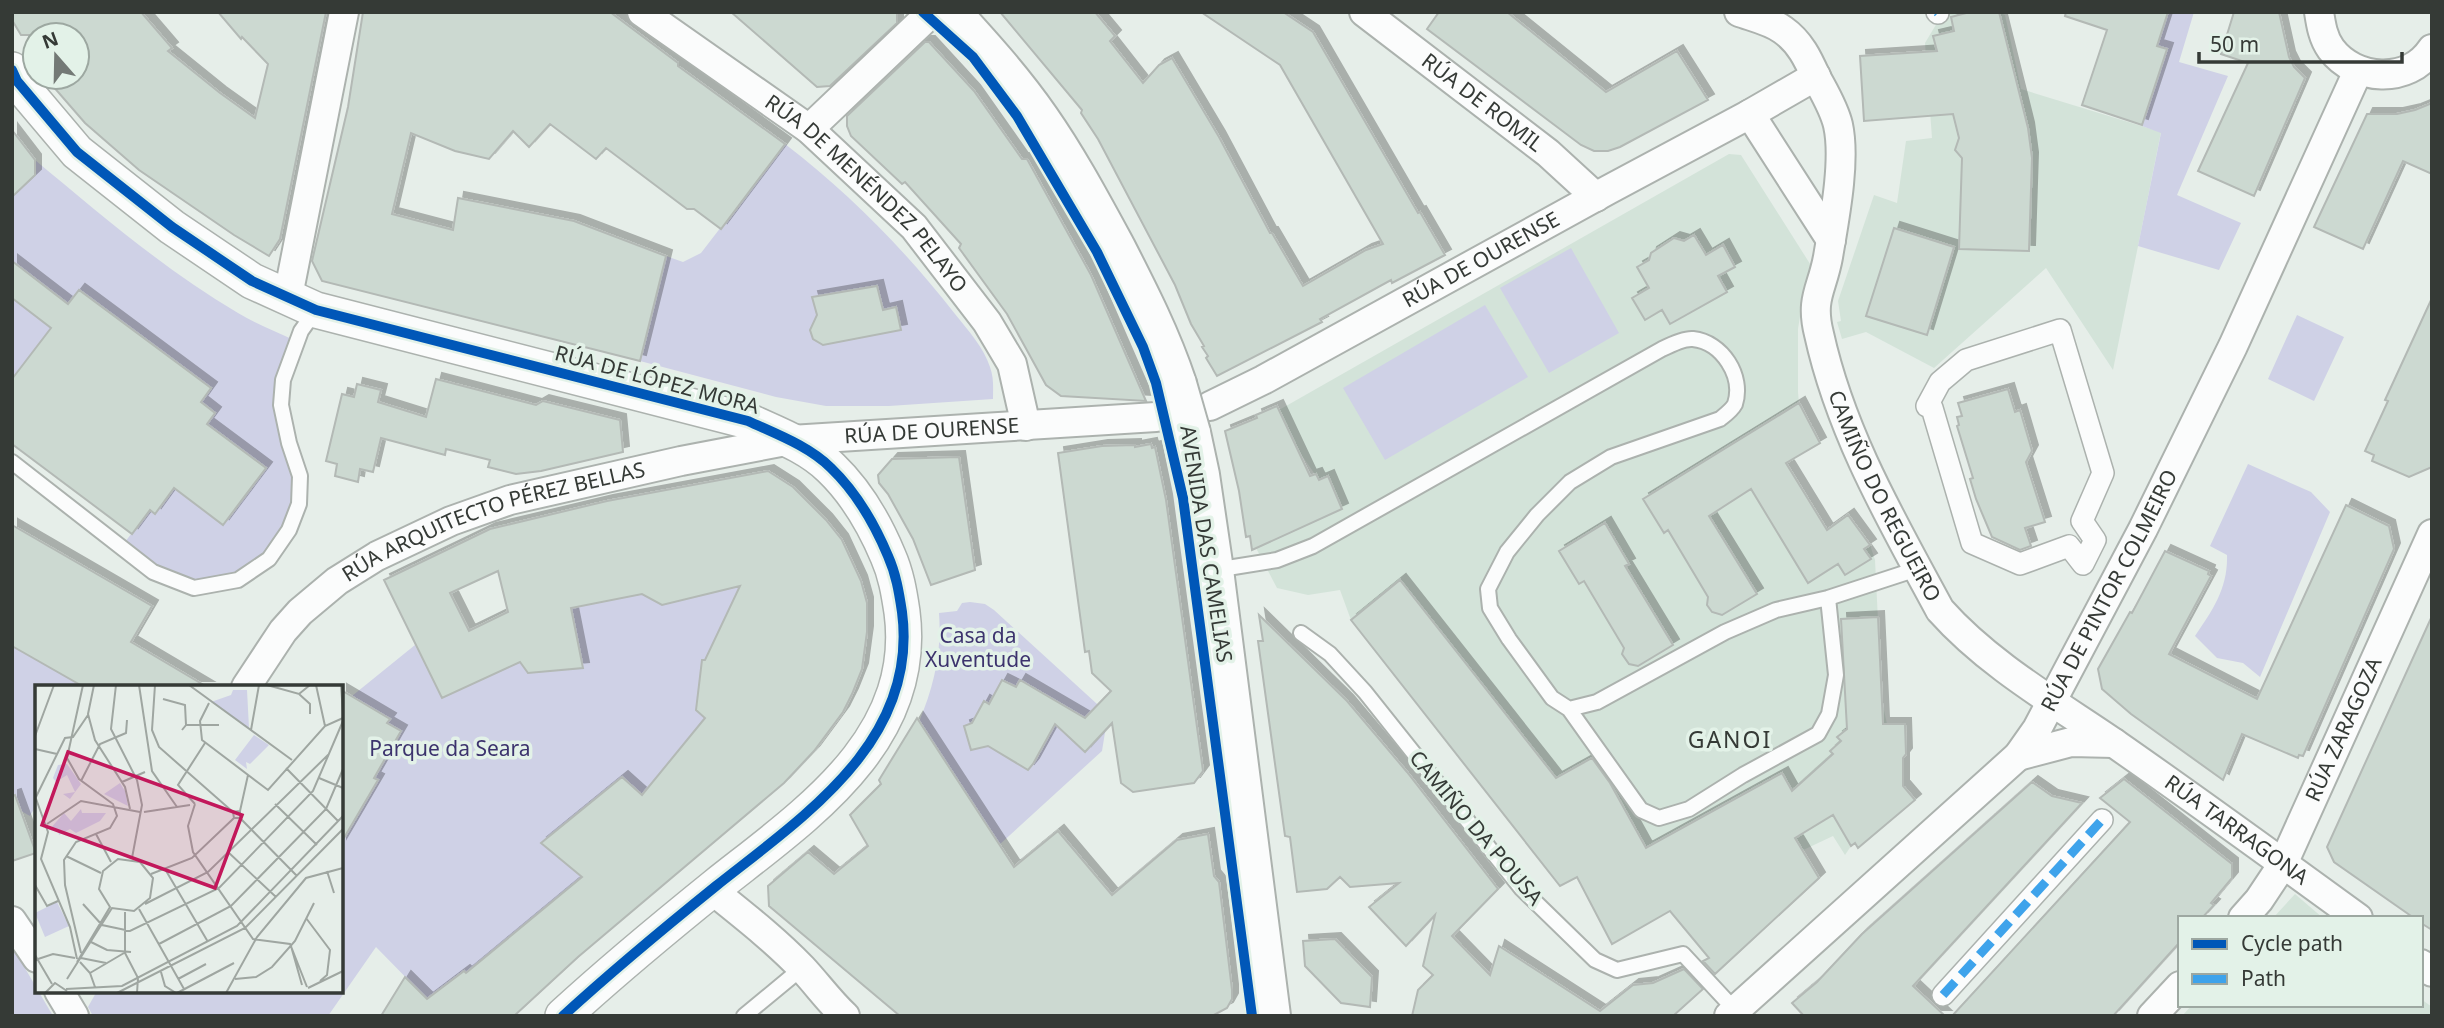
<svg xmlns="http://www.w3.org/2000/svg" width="2444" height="1028" font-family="'Noto Sans',sans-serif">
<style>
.built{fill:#d3e3d9}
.green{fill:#cfd1e6;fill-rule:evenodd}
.building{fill:#ccd9d1;stroke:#b3b9b5;stroke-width:2;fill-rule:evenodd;filter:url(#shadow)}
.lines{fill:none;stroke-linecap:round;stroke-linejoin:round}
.service-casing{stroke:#acb2ae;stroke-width:18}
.pedestrian-casing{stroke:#acb2ae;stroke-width:24}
.minor-casing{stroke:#acb2ae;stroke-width:32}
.tertiary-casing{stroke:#acb2ae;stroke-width:38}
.secondary-casing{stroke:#acb2ae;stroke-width:42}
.service{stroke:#fbfcfc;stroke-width:14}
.pedestrian{stroke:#fbfcfc;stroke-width:21}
.minor{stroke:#fbfcfc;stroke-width:28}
.tertiary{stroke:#fbfcfc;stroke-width:35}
.secondary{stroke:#fbfcfc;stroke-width:38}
.secondary-bridge-casing{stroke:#acb2ae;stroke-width:42;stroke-linecap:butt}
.secondary-bridge{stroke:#fbfcfc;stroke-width:38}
.quiet{stroke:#3ea3eb;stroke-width:9;stroke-dasharray:18 9;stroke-linecap:butt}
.cycleway-casing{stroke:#e3f2e8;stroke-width:15}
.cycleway{stroke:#0057b8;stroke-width:10}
.labels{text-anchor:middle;stroke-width:7;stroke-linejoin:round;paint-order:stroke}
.street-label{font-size:21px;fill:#353a36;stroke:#e3f2e8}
.park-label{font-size:21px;fill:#3c336d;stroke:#e3f2e8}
.neighbourhood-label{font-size:23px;letter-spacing:2px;fill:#353a36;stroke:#e3f2e8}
.inset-road{fill:none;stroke:#9fa6a1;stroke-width:2}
.view{fill:#c2185b;fill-opacity:0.15;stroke:#c2185b;stroke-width:3.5}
.inset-edge{fill:none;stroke:#353a36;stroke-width:3.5}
</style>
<defs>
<filter id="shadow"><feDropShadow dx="6" dy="-6" stdDeviation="0" flood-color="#0004"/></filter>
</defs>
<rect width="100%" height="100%" fill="#e6eee9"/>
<path class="built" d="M1997 12 2005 15 2021 89 2161 132 2113 370 2046 268 1934 368 1866 332 1842 339 1837 322 1841 321 1838 301 1874 195 1897 203 1906 141 1932 138 1925 43 1943 13Z
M1729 154 1741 155 1812 267 1803 297 1798 329V392L1799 404 1820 443 1786 464 1827 530 1848 515 1870 545 1875 560 1882 701 1887 724 1876 734 1838 737 1841 741 1831 751 1833 754 1822 764 1832 812 1851 846 1845 855 1833 836 1799 852 1684 929 1670 911 1612 944 1577 878 1560 886 1351 620 1340 590 1308 595 1277 588 1256 548 1342 509 1328 476 1319 480 1298 450 1279 410Z
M2295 894 2323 918H2273Z
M2421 999 2432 1007V1016H2182L2192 1005H2421Z"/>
<path class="green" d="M2168 12H2194L2179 62 2228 76 2177 195 2241 223 2219 270 2138 246 2161 133 2142 126 2167 50 2157 46Z
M785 144C849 193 905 250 955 314 967 329 984 348 990 367 994 378 993 388 993 399L889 406H826L776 397 640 361 666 256 683 262 701 253Z
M35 160C100 214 165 270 238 313 256 324 277 332 296 341L283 380 300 476 289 530 238 580 194 588 121 547 150 510 155 514 174 488 223 525 266 468 207 424 215 413 201 402 211 388 80 290 12 379V197L35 175Z
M1571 248 1619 333 1549 373 1500 288Z
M1485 305 1528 377 1385 460 1343 388Z
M2297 315 2344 337 2314 401 2268 379Z
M2248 464 2311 492 2330 512 2260 677 2243 663 2217 658 2195 636C2213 610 2228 588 2227 555L2210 546Z
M740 586 705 660H702L696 710 705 718 642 795 622 778 542 842 582 877 467 973 464 972 427 999 376 947 328 1016H93L88 1007 97 991H341V843L378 781 374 778 401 731 387 723 389 718 352 696 415 645 442 698 520 662 528 673 583 668 571 608 649 592Z
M970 602 985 604 994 610 1108 714 1102 751 999 845 919 722C934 686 942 652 939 613L957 611 962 603ZM1002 680 1016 687 1020 681 1046 695 1053 729 1033 764 988 746 971 750 964 726 981 720 984 702 989 704ZM1086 717 1103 733 1085 751 1068 735Z
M12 646 84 687H37V804L30 816 12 806Z
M12 946 53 1016H12Z"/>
<path class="building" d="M12 12H141L172 48 168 51 220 93 255 118 268 64 242 37 241 39 218 12H326L280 239 269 256 234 235 139 170 85 123 45 77H77V35H21L12 20Z
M363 12H610L678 63V66L785 144 721 229 694 209H687L606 148 596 159 550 124 529 147 513 131 489 159 455 151 411 133 392 214 453 230 458 198 574 221 666 256 640 361 322 281 312 261 348 107Z
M731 12H897V23L830 86 817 87Z
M1000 12H1095L1115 36 1110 41 1143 83 1159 65 1172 58 1219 137 1270 233H1272L1303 286 1366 250 1383 244 1280 65 1201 12H1283L1313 32 1418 213 1420 212 1445 255 1392 283 1391 280 1320 319 1322 322 1217 376 1206 358 1208 356 1202 347 1204 346 1191 324 1175 285 1098 139 1081 113 1082 110Z
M1439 12H1507L1606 92 1677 51 1708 100 1620 147 1608 151H1594L1581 145 1427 29Z
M1970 12H1999L2028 128 2032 158 2029 251 1959 249 1962 158 1955 150 1959 138 1953 114 1864 121 1860 56 1937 51 1933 36 1954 31 1951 17Z
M2066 12H2168L2157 46 2167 49 2142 125 2082 105 2107 30 2065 16Z
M2234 12H2279L2289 57 2294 67 2305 78 2254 196 2198 171 2248 63 2221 54Z
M925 42H929L974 91 1022 159H1027L1091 275 1146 401 1061 396 1046 385 1007 314 959 248 961 244 905 182 902 184 851 136 847 126V116Z
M2432 103V174L2403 161 2363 249 2314 227 2367 114H2397L2415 110Z
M12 130 35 160V175L12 197Z
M1894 228 1954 247 1927 335 1866 316Z
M1694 235 1706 255 1723 245 1735 267 1718 276 1727 292 1670 324 1662 310 1645 320 1632 298 1649 288 1637 267 1649 260 1651 253 1674 238 1684 241Z
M12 261 68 304 79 290 211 388 201 402 215 413 207 424 266 468 223 525 174 488 155 514 150 510 132 534 12 444V379L51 328 12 298Z
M877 286 883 310 896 307 901 330 823 345 813 339 810 330 817 315 812 297Z
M2432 298V467L2409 477 2372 461 2374 455 2365 451 2388 401 2385 400Z
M436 379 536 405 543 401 620 420 623 452 541 471 516 474 488 467 490 460 446 449 445 455 381 438 373 472 360 469 358 482 335 476 337 464 326 461 342 394 354 397 357 384 381 390 378 402 426 417Z
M2008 389 2015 412 2020 410 2032 451 2026 462 2045 522 2025 528 2031 546 2020 550 1992 537 1976 499 1970 479 1973 478 1957 426 1959 425 1957 417 1962 416 1958 403Z
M1799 403 1820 443 1786 463 1827 530 1848 515 1870 545 1864 549 1871 559 1845 575 1838 564 1808 583 1751 489 1709 516 1757 594 1722 615 1712 612 1707 605 1708 597 1668 530 1664 533 1643 499Z
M1277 406 1310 476 1316 474 1319 480 1328 476 1342 509 1252 550 1250 536 1246 537 1239 491 1225 431 1257 418 1256 415Z
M1151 444 1152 448 1155 447 1166 500 1203 771 1194 783 1133 792 1121 783 1112 723 1085 752 1055 724 1033 764 1028 770 988 746 971 750 964 726 972 723 984 701 989 704 1002 680 1016 687 1020 680 1085 718 1111 691 1092 673 1089 651 1085 652 1058 453 1102 446 1135 445V447Z
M959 457 975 570 931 585 913 539 888 494 879 483 878 475 892 459Z
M768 471 793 487 826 520 842 540 861 581 867 603V632L862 669 852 694 843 712 814 751 784 783 578 957 514 1016H381L405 977 427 999 464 971 466 973 582 877 541 843 622 777 642 795 705 718 696 710 702 660H705L740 586 662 605 642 594 571 608 583 668 528 673 520 662 442 698 384 580 490 529 607 501ZM498 571 508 612 469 631 450 593Z
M2346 505 2389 526 2394 549 2303 756 2299 755 2298 758 2242 734 2223 780 2131 714 2102 689 2098 669 2130 612 2132 613 2165 551 2209 571 2208 574 2211 576 2169 654 2257 699Z
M1605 523 1629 564 1625 566 1673 645 1638 666 1629 664 1622 654 1624 648 1584 581 1579 584 1559 551Z
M12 525 152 606 131 642 207 687H84L12 646Z
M1400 580 1556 778 1592 758 1610 783 1646 848 1782 773 1792 791 1833 754 1830 751 1841 741 1837 737 1847 729 1841 619 1878 617 1883 724H1905L1906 754 1903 758V786L1915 800 1858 848 1855 843 1851 846 1833 815 1795 838 1819 878 1715 974 1703 961 1709 958 1670 911 1612 944 1577 877 1560 886 1351 620Z
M1259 615 1347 701 1407 772 1498 889 1452 936 1490 975 1499 946 1600 1011 1633 985 1653 983 1684 969 1703 989 1673 1016H1412L1418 990 1433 975 1423 966 1435 915 1406 946 1369 907 1399 883 1350 887 1340 877 1327 889 1297 892 1290 837 1285 836 1271 735 1258 641H1263Z
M2432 616V930L2421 923V918H2414L2334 862 2327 847Z
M341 690 390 719 387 723 401 731 374 778 378 780 341 843Z
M917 718 1014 867 1058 831 1112 895 1177 840 1208 834 1214 876 1219 882 1232 990V999L1227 1008 1212 1016H900L769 906 768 886 808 852 834 874 868 846 850 815 881 784 879 780Z
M2124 779 2232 864V878L2211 903 2214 905 2202 918H2180V942L2113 1016H1952L2130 822 2100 798Z
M2032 782 2052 796 2082 803 1913 986 1945 1016H1804L1792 1003 1817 982 1862 934Z
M15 795 36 853 12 861V796Z
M1335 939 1372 977 1370 1007 1341 1003 1305 966 1303 941Z"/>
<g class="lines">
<defs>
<path id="service" d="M12 462 153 572 194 588 238 580 269 559 289 530 299 504 300 476 289 443 281 405 283 380 301 331 316 310
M1215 570 1277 560 1313 546 1662 349C1670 345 1684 338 1693 339 1722 342 1744 376 1735 404 1732 410 1725 415 1720 419L1611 457 1570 482 1537 515 1507 552 1488 589 1490 608 1509 639 1552 698 1569 709 1597 702 1725 632 1776 610 1828 598 1917 569
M1301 633 1330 654 1365 692 1521 888 1595 960 1617 970 1683 954 1735 1010
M1569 709 1641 810 1659 818 1689 809 1743 775 1818 734 1829 714 1836 675 1828 598
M744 1016 802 968"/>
<path id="pedestrian" d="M1937 12 1938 13
M2060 330 2103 473 2082 521 2095 540 2083 564 2069 546 2020 564 1972 543 1932 408 1927 406 1940 382 1966 360Z
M1943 995 2102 820"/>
<g id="minor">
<path id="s1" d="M642 12 809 129 914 227 987 322 1012 364 1026 426"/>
<path id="s2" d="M1364 12 1548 153 1596 197"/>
<path id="s3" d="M1739 12C1753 17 1771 21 1783 30 1800 42 1808 59 1816 77 1824 92 1834 108 1838 125 1846 161 1834 221 1828 257 1822 290 1810 298 1819 334 1841 434 1892 521 1940 610 1988 664 2054 702 2114 743 2196 800 2277 859 2358 918"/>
<path d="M2319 12C2321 25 2323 38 2331 49 2355 81 2408 85 2432 49"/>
<path d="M1816 76 1750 114 1831 240"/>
<path d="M809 129 932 12"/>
<path d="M292 299 290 286 344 12"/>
<path id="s4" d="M1210 406 1263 380 1608 190 1750 114"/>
<path id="s5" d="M246 687 283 631 300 612 337 581 377 556 451 521 510 500 681 461 791 440 1156 417"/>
<path d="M2018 756 2071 742 2114 743"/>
<path d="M712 890C743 915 774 939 802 968 817 984 829 1001 845 1016"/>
<path id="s6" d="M2243 918 2259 900 2283 864 2432 534"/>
<path d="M12 921 37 958"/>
<path d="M2421 964 2432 972"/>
<path d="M59 991 74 1016"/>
<path id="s7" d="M1729 1016 2018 756 2037 729 2143 529 2233 346 2358 71"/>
<path d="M2152 1016 2180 986"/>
</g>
<path id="tertiary" d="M12 70 17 81 77 152 172 227 252 281 316 310 748 421C776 434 809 446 831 468 856 492 875 525 888 556 896 574 899 592 902 612 919 741 804 816 716 886 664 928 612 971 563 1016"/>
<path id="secondary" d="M951 12C982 46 1013 80 1040 119 1068 159 1092 204 1116 248 1139 293 1161 336 1177 384
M1191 433 1200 475 1214 570 1271 1016"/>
</defs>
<use href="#service" class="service-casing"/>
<use href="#pedestrian" class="pedestrian-casing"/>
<use href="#minor" class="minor-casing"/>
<use href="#tertiary" class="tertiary-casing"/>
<use href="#secondary" class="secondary-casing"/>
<use href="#service" class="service"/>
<use href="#pedestrian" class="pedestrian"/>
<use href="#minor" class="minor"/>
<use href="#tertiary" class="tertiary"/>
<use href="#secondary" class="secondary"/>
<defs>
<path id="secondary-bridge" d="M1177 384 1191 433"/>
</defs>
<use href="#secondary-bridge" class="secondary-bridge-casing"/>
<use href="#secondary-bridge" class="secondary-bridge"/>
<path class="quiet" d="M1937 12 1938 13
M1943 995 2102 820"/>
<defs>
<path id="cycleway" d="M923 12 973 57 1017 116 1097 252 1143 347 1156 383 1183 498 1252 1016
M12 70 17 81 77 152 172 227 252 281 316 310 748 421C776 434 809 446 831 468 856 492 875 525 888 556 896 574 899 592 902 612 919 741 804 816 716 886 664 928 612 971 563 1016"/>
</defs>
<use href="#cycleway" class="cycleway-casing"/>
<use href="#cycleway" class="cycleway"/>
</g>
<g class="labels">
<g class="street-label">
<text dy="7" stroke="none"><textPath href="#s2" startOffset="149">RÚA DE ROMIL</textPath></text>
<text dy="7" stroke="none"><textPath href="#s1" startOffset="290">RÚA DE MENÉNDEZ PELAYO</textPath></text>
<text dy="7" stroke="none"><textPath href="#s4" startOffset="308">RÚA DE OURENSE</textPath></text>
<text transform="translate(657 380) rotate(15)" y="7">RÚA DE LÓPEZ MORA</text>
<text dy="7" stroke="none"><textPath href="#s5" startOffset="761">RÚA DE OURENSE</textPath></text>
<text dy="7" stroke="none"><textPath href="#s3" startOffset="546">CAMIÑO DO REGUEIRO</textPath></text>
<text dy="7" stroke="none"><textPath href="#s5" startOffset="310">RÚA ARQUITECTO PÉREZ BELLAS</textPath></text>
<text transform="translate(1206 544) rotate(81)" y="7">AVENIDA DAS CAMELIAS</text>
<text dy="7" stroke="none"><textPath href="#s7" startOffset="578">RÚA DE PINTOR COLMEIRO</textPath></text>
<text dy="7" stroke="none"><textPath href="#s6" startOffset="215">RÚA ZARAGOZA</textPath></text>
<text transform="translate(1476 828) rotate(50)" y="7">CAMIÑO DA POUSA</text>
<text dy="7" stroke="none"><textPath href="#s3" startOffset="1043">RÚA TARRAGONA</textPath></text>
</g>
<g class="park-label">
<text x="978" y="643">Casa da<tspan x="978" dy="24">Xuventude</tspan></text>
<text x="450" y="756">Parque da Seara</text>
</g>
<g class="neighbourhood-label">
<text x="1730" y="748">GANOI</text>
</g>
</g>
<g transform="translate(35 685)">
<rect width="308" height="308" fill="#e6eee9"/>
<path d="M198 5H212L214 43 176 17 196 10ZM219 50 234 60 215 79 211 77 212 84 200 75ZM32 79 46 99 35 114 28 109 40 107 32 90 21 97 18 93 23 80ZM85 98 90 106 93 121 69 109ZM46 124 47 128H71L65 136 41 148 35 144 24 150 23 146 14 145 29 128 36 136ZM22 217 34 241 10 252 0 228Z" fill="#cfd1e6"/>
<path class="inset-road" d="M59 0 53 29 60 55 90 102 95 124M81 0 76 44 102 95 107 120 97 173M104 0 117 86 142 122M120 0 117 45 124 62 198 127 199 133H205V126L198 127M154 0 257 75M232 0 264 9 275 0M281 0 290 41M306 0 308 28M264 9 275 19V29M128 14 150 20 151 40 147 45M174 18 165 36 167 55 233 105 290 41 308 33M151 40H184M216 45 224 0M0 51 19 0M0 64 22 69M251 83 303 136M284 93 308 103M46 96 65 59 91 48 92 35M87 97 110 87M0 111 13 147 6 174 35 242 42 274M0 114 30 53 38 52 53 30M160 119 153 141 158 167 218 254 255 259 272 302M160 119 143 100 170 58M240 119 282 160M205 126 213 90M109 127 155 120M205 133 262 191M12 139 46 116 105 127M61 149 76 177M193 167 241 212M31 171 66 188M130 184 173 257M292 186 299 208M116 189 157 173 199 133M0 200 12 221 23 216M48 219 67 240 95 246 184 203 278 106 308 36M110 219 173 187 294 69M104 224 149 304M90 227V268L103 293 102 308M271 233 295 265 292 290 285 296M56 257 72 265 96 267M124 259 196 221 291 124 308 84M256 261 267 300M46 268 30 200 29 175 41 157 75 143 82 131 78 119 44 94 32 73 48 0M0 270 17 299M46 273 71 278M0 275 18 269 40 273M45 277 55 288 60 302M126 287 130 301 141 308M55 288 89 268M32 294 77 223 99 226 115 213 118 193 105 177 83 174 68 186 64 204 75 222 42 277M143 294 171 279M200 294 221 292 237 282 260 256 279 218M273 303 308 286M31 304 87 301 202 241 308 131M10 308 20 298 32 306M82 308 210 243 308 144M142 308 199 278M191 308 222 252 271 193 308 183"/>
<path class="view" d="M33 67 207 130 180 203 7 140Z"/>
<rect width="308" height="308" class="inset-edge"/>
</g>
<rect width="2444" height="1028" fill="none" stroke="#353a36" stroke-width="28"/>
<rect x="2178" y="916" width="245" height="91" fill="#e3f2e8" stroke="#9da8a1" stroke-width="2"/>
<rect x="2192" y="939" width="35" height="10" fill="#0057b8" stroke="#9da8a1" stroke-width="2"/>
<text x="2241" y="951" font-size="21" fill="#353a36">Cycle path</text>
<rect x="2192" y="974" width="35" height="10" fill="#3ea3eb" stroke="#9da8a1" stroke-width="2"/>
<text x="2241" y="986" font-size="21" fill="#353a36">Path</text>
<g transform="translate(56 56) rotate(340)"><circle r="33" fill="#e3f2e8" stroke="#9da8a1" stroke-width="2"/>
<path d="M0-5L12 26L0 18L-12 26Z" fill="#737975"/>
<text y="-10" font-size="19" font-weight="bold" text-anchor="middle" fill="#353a36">N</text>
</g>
<path d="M2199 52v10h203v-10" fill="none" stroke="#353a36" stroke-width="3.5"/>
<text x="2210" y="52" font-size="21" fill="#353a36" stroke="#e3f2e8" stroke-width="5" paint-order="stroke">50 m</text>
</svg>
